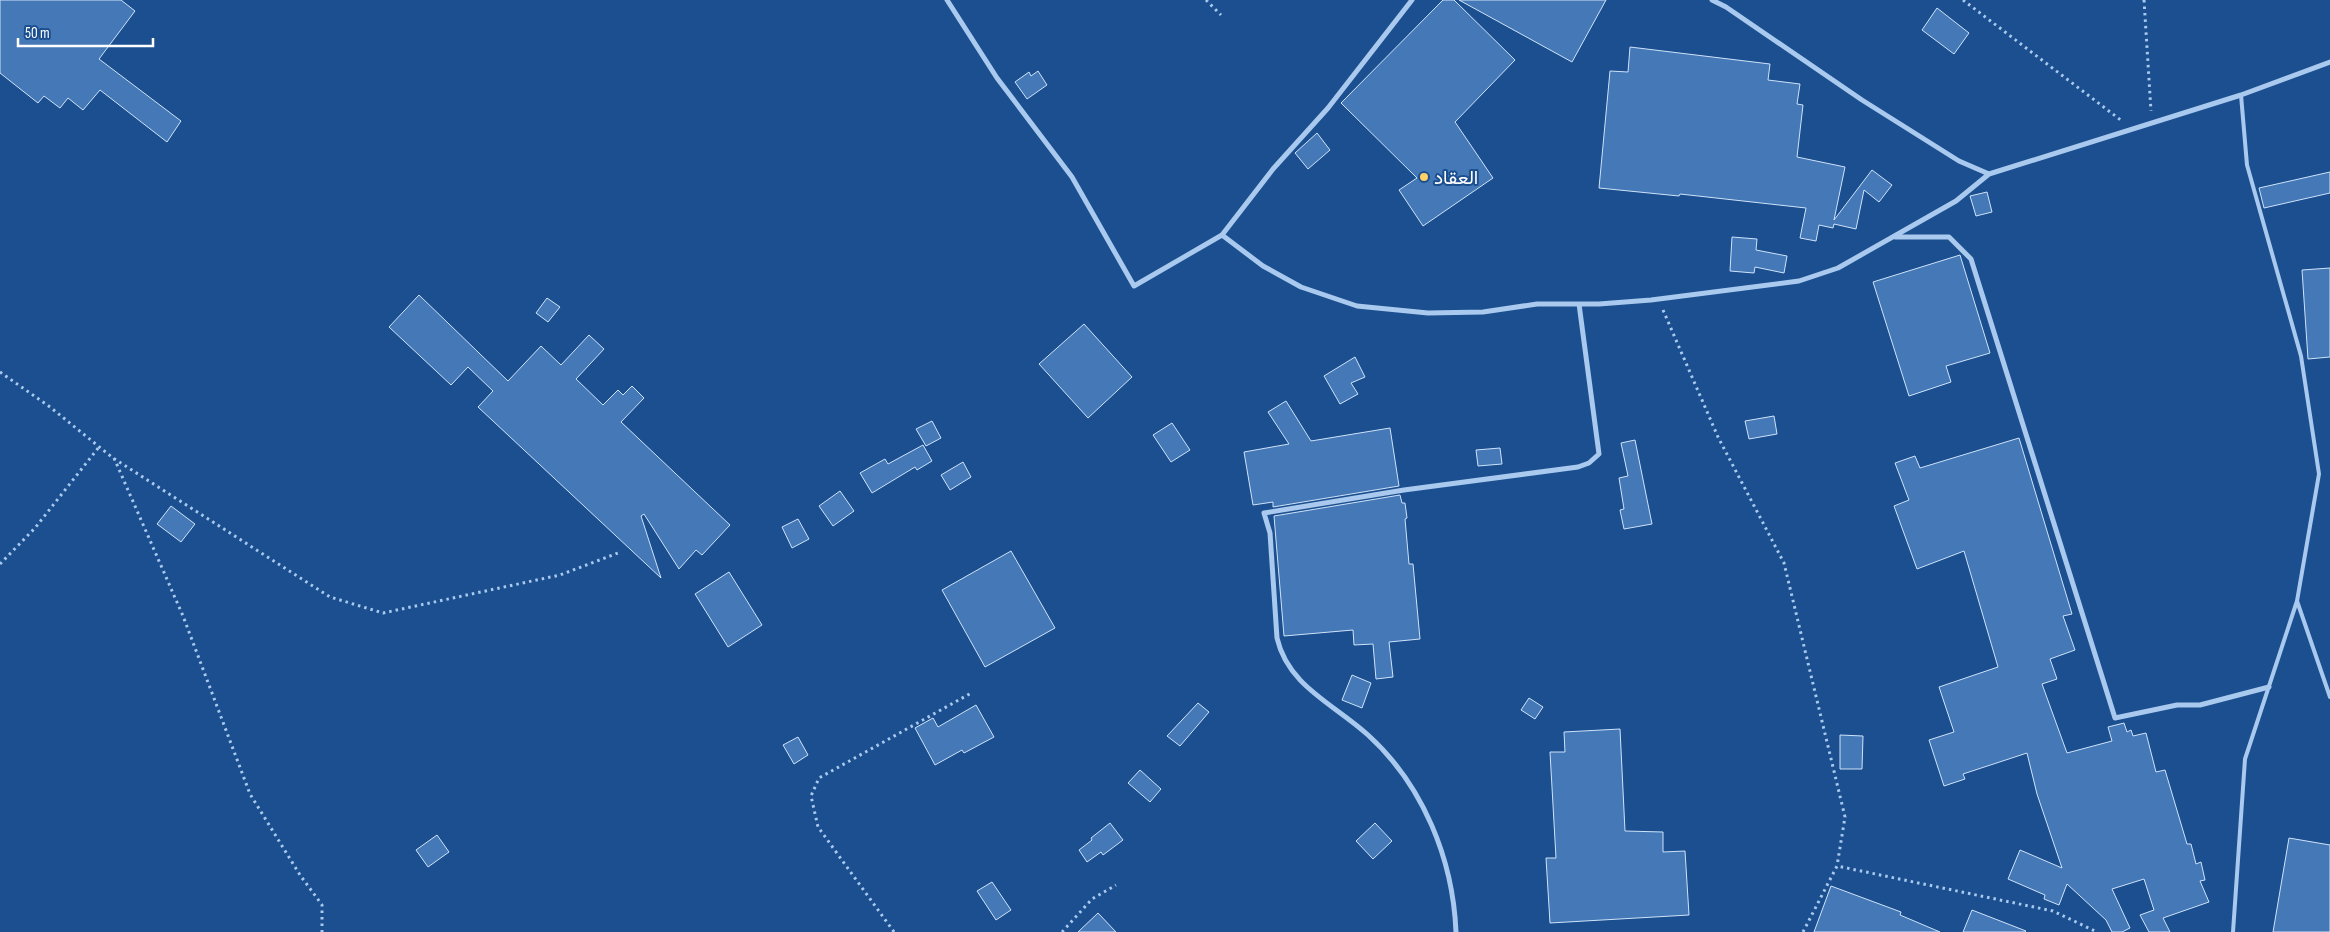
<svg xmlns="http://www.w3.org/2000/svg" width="2330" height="932" font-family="'Sofia Sans Condensed',Vazirmatn,sans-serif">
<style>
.building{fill:#4478b7;stroke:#cfe3fa}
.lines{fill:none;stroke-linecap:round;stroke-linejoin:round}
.path{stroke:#a9c9ee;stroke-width:3;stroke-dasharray:2.5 4;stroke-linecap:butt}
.service{stroke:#a9c9ee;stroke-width:4}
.minor{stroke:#a9c9ee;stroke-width:5}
.poi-dot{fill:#ffd166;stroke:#1b4f8f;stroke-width:2}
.labels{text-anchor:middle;stroke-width:4;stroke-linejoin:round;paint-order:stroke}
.poi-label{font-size:19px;fill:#fff;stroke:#1b4f8f;text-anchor:start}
</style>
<rect width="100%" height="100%" fill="#1b4f8f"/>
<path class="building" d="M0 0H121L135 11 99 59 181 121 167 142 100 90 83 110 68 98 60 108 44 96 38 103 0 73Z
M1443 0H1454L1515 60 1455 122 1493 178 1423 226 1399 190 1417 178 1341 103Z
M1459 0H1606L1572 62Z
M1937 8 1969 33 1954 54 1922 30Z
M1630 47 1770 64 1768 80 1800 84 1797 104 1803 105 1797 157 1845 167 1834 220 1872 170 1892 185 1879 202 1864 190 1856 229 1834 224 1833 228 1819 225 1816 241 1800 238 1806 208 1680 194 1679 196 1599 188 1610 71 1628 72Z
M1038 71 1047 85 1027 99 1015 82 1029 72 1031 76Z
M1317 133 1330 150 1308 169 1295 153Z
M2330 172V193L2264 208 2259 188Z
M1987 192 1992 212 1976 216 1970 196Z
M1732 237 1757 239 1756 250 1787 256 1784 273 1755 267 1754 273 1730 271Z
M1960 255 1990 353 1946 366 1951 382 1909 396 1873 282Z
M2330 268V357L2308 359 2302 270Z
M419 295 508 381 541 346 561 365 589 335 604 349 576 379 603 405 618 390 623 395 632 386 644 398 621 422 730 525 702 555 696 550 679 569 644 514 641 516 661 578 478 407 493 391 468 367 451 385 389 327Z
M547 298 560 307 548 322 536 313Z
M1084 324 1132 377 1088 418 1039 364Z
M1355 357 1365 377 1351 383 1358 394 1340 404 1324 376Z
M1286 401 1311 441 1390 428 1399 486 1273 507V502L1253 505 1244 452 1289 444 1268 412Z
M1774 416 1777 434 1749 439 1745 421Z
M932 421 941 438 926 446 916 429Z
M1172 423 1190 450 1171 462 1153 435Z
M2019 438 2072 614 2063 616 2075 650 2050 659 2057 679 2042 684 2067 753 2112 741 2108 727 2124 723 2127 732 2131 730 2133 736 2146 733 2156 772 2165 770 2187 844H2191L2196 864 2201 862 2205 880 2200 881 2209 902 2163 918 2170 932H2149L2140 915 2154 910 2144 879 2112 889 2130 928 2122 932H2112L2106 920 2067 884 2059 905 2044 899 2045 895 2008 879 2020 850 2062 868 2037 794 2027 753 1963 774 1965 779 1944 786 1929 740 1954 732 1939 687 1998 667 1964 551 1917 569 1894 506 1909 500 1895 463 1915 456 1920 468Z
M1635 440 1652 524 1624 529 1620 510 1624 509 1619 478 1628 476 1621 443Z
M923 445 932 461 917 470 915 467 872 493 860 473 885 459 888 464Z
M1500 448 1502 464 1478 466 1476 450Z
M963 462 971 477 950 490 941 475Z
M840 491 854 511 833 526 819 506Z
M1400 495 1402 503H1405L1407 518 1405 519 1409 564H1413L1420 639 1389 642 1393 677 1376 679 1373 644 1354 645 1353 630 1284 636 1274 516Z
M171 506 195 524 181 542 157 524Z
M798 519 809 539 792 548 782 527Z
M1011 551 1055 628 985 667 942 590Z
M729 572 762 625 728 647 695 594Z
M1352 675 1371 683 1362 708 1342 700Z
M1529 698 1543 707 1535 719 1521 710Z
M1198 703 1209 712 1180 746 1167 736Z
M976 705 994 737 964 753 962 750 935 765 915 728 933 718 938 727Z
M1620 729 1625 831 1663 832V852L1685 851 1689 915 1550 923 1546 858H1556L1550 752H1565L1564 732Z
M1840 735 1863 736 1862 769H1840Z
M798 737 808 755 794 764 783 745Z
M1140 770 1161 789 1150 802 1128 783Z
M1110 823 1123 840 1103 855 1101 852 1087 862 1079 850 1092 840 1091 838Z
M1375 823 1392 841 1373 859 1356 841Z
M437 835 449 852 428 867 416 850Z
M2289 838 2330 845V932H2273Z
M992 882 1011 910 996 920 977 891Z
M1831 886 1901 912 1900 915 1940 932H1814Z
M1972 910 2026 931 2025 932H1963Z
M1098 913 1116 932H1078Z"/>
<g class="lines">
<path class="path" d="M1206 0 1221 15
M1963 0 2122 121
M2144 0 2151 111
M1663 310 1718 437 1784 563 1845 817 1837 866
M0 372 50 407 113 458 330 597 383 613 560 575 618 553
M114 458 183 616 250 794 300 875 322 905V932
M0 564 35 528 99 447
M894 932 818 827 811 796 819 778 973 692
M1062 932 1092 899 1116 885
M1803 932 1837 866 2053 911 2097 932"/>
<path class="service" d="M2297 601 2330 697
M2233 932 2245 759 2297 601 2319 474 2301 356 2247 165 2241 95"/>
<path class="minor" d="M947 0 997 78 1072 177 1134 286 1222 235 1273 169 1328 108 1412 0
M1712 0 1726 7 1862 100 1959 161 1989 174 2241 95 2330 62
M1222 235 1263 266 1301 287 1357 306 1428 313 1483 312 1537 304H1599L1651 300 1799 281 1838 268 1956 201 1989 174
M1895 237H1949L1971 259 2115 718 2177 705H2200L2269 687
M1456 932C1453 859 1423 785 1368 735 1334 704 1288 686 1277 638L1270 533 1264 513 1404 490 1578 467 1589 463 1599 454 1579 304"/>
</g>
<circle class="poi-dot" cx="1424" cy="177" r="5"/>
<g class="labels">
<g class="poi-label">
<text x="1434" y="184">العقاد</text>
</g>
</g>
<path d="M18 38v8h135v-8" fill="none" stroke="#ffffff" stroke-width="2.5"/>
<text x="25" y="38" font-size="15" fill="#ffffff" stroke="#1b4f8f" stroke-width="4" paint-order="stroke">50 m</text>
</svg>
